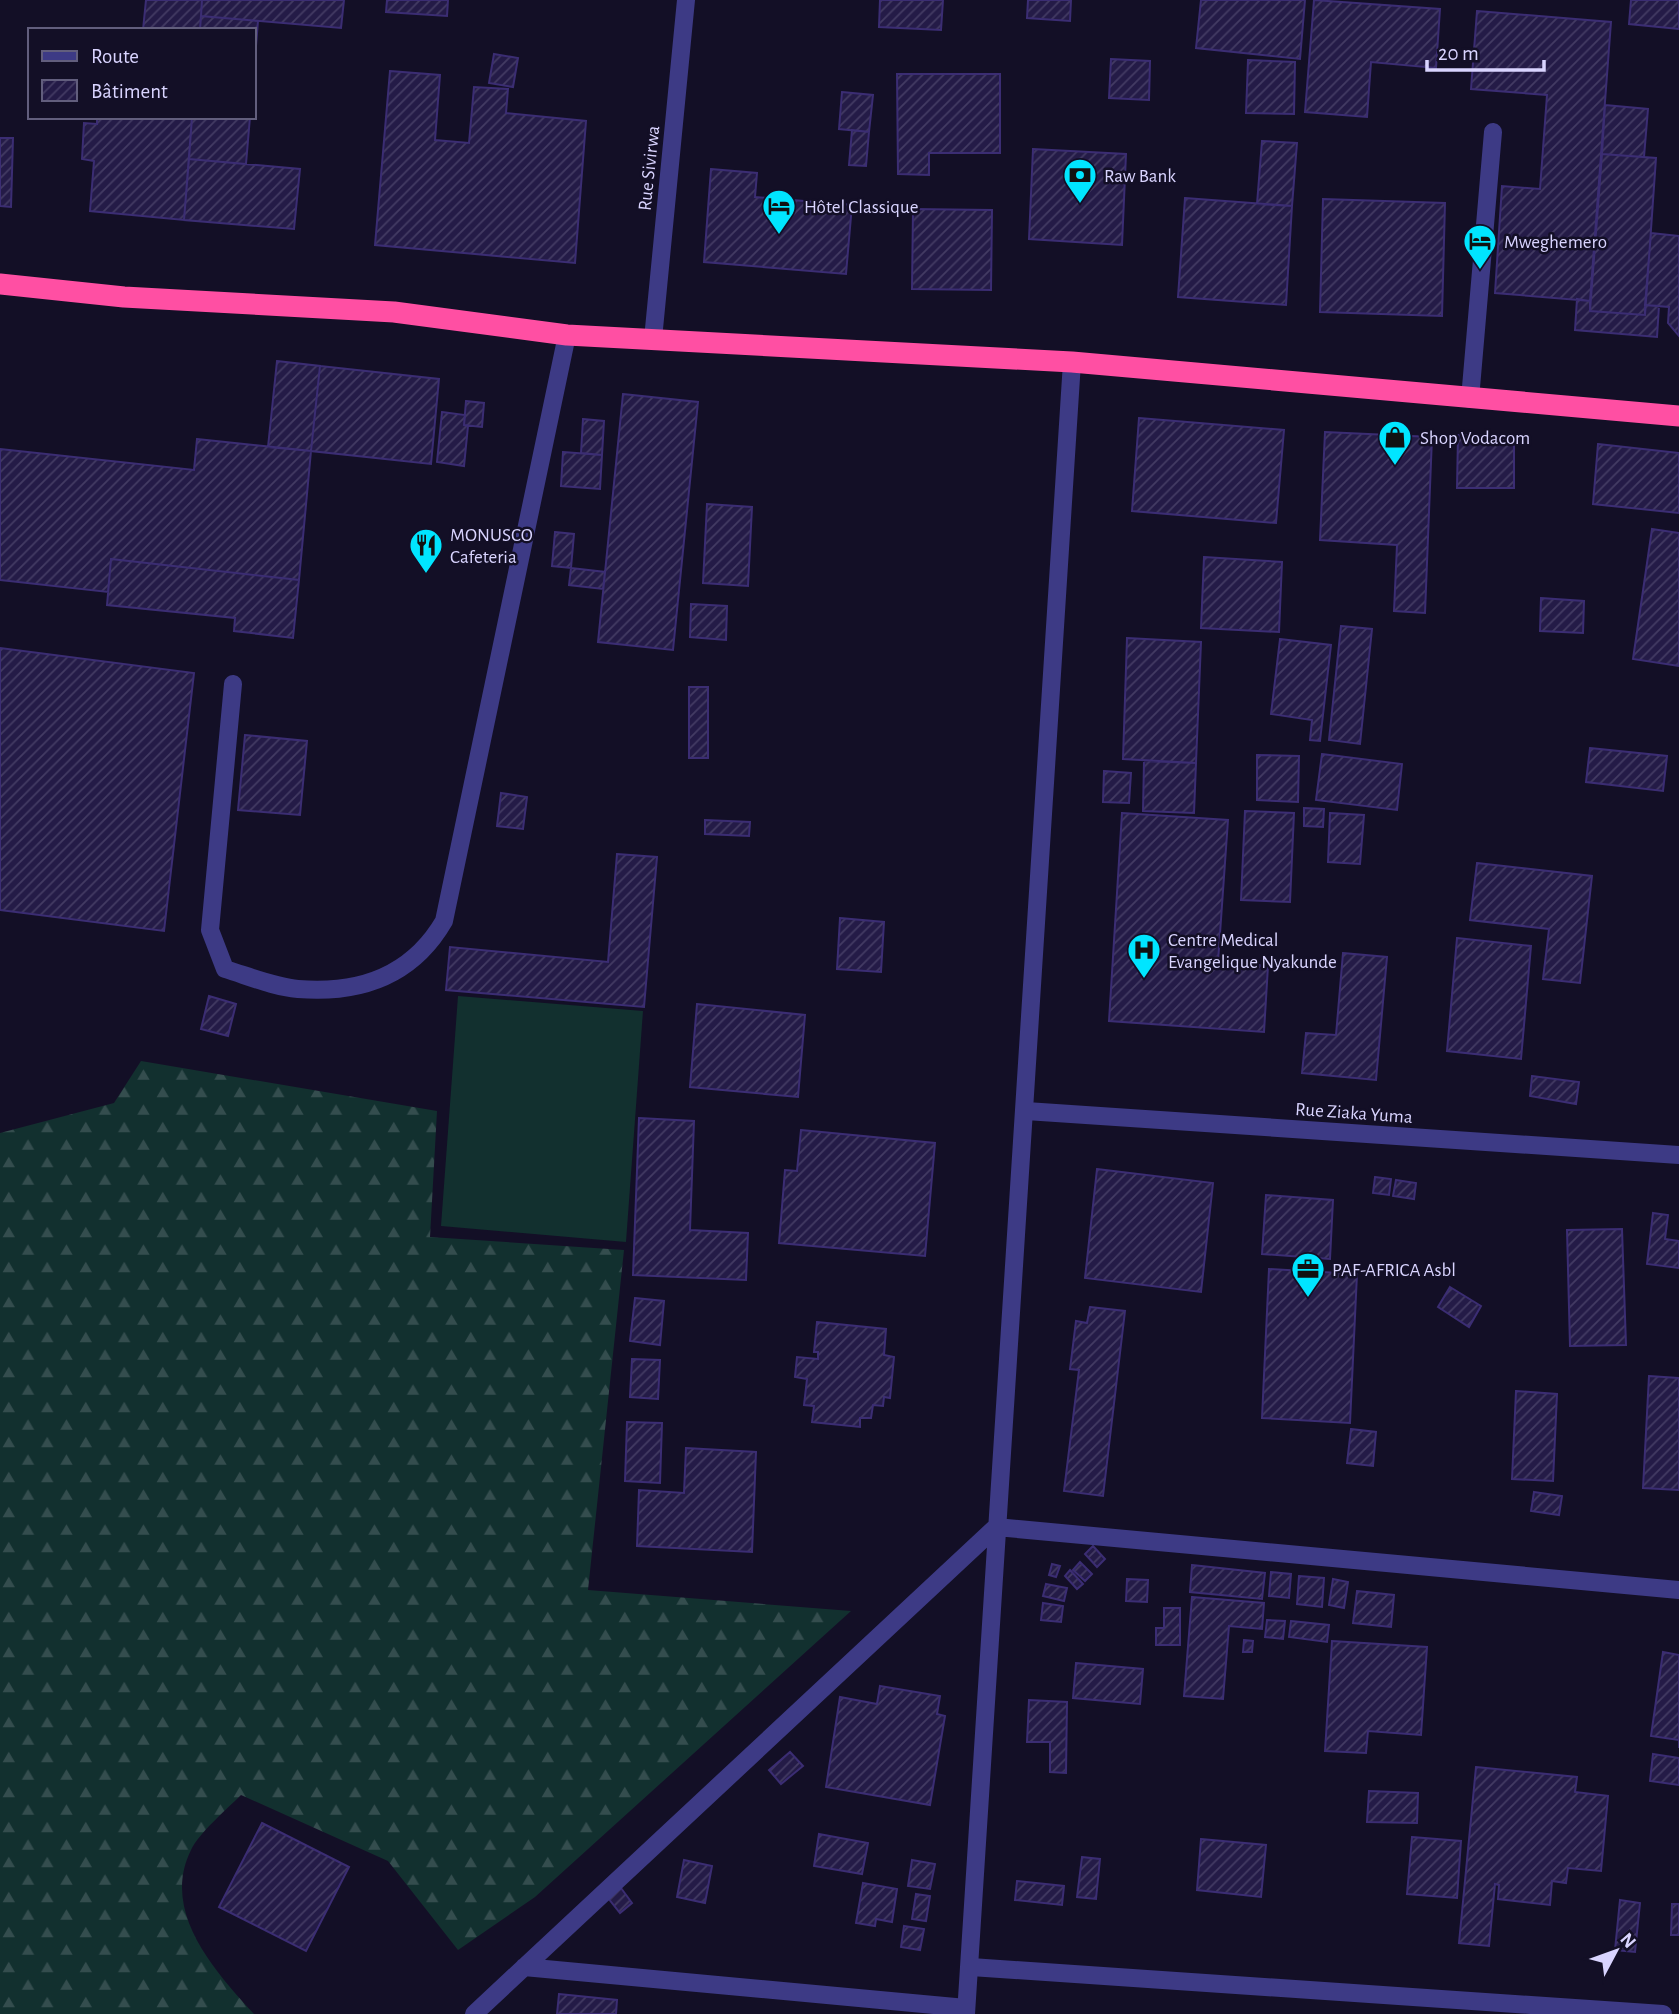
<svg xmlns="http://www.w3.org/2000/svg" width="1679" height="2014" font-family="'Alegreya Sans',sans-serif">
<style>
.forest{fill:url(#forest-firs)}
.pitch{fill:#12302f}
.building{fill:url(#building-hatch);stroke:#3b2d73;stroke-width:2}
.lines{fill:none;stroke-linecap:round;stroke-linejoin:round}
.minor{stroke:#3d3a85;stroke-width:18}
.highway{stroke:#ff4fa3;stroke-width:21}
.labels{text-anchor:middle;stroke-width:5;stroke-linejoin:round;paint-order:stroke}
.street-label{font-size:19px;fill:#d9d4ff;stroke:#130f26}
.poi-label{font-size:19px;fill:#d9d4ff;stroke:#130f26;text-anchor:start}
</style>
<defs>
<pattern id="forest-firs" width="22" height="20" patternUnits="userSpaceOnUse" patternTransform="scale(1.75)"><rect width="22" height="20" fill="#12302f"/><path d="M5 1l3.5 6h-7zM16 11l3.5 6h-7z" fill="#344d4e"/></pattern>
<pattern id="building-hatch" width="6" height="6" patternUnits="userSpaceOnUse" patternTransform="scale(1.75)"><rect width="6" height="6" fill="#241b47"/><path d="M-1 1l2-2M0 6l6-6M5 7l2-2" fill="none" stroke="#433b63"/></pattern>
</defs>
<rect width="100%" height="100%" fill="#130f26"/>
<path class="forest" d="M141 1061 437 1111 430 1237 624 1250 588 1590 851 1611 535 1897 458 1950 388 1861 241 1795C227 1809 199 1833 191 1850 160 1912 216 1972 254 2014H0V1133L114 1103Z"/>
<path class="pitch" d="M458 996 643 1011 626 1242 441 1226Z"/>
<path class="building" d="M146 0H202L200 30H143Z
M202 0H344L341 28 201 16Z
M387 0H448L447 16 386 12Z
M880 0H943L941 30 879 27Z
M1028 0H1071L1070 21 1027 18Z
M1201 0H1305L1300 59 1196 48Z
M1314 0 1440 9 1436 68 1371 62 1367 117 1305 112Z
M1631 0H1679V29L1629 24Z
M1477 11 1611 22 1590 301 1495 293 1502 186 1540 189 1547 95 1471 89Z
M201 16 258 21 254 71V30H200Z
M494 54 518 58 513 87 489 83Z
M1111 59 1150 61 1149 100 1109 98Z
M1248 60 1295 62 1294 114 1246 113Z
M390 71 440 75 435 140 469 143 474 87 508 89 506 113 586 121 575 263 375 245Z
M897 74H1000V153H929V175L898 174Z
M842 92 873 95 869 132 839 129Z
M1605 105 1648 109 1644 157 1602 154Z
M97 117H192L184 220 90 211 94 161 82 159 84 123 97 124Z
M192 117H250L246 164 189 159Z
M852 130 869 132 866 166 849 165Z
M0 138H13L11 207 0 206Z
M1262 141 1297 143 1292 206 1257 204Z
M1033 149 1126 154 1122 245 1029 239Z
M1602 154 1656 158 1645 315 1590 311Z
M189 159 300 169 294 229 184 220Z
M711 169 757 173 755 197 852 205 846 274 704 262Z
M1185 198 1292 206 1286 305 1178 297Z
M1323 199 1445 203 1442 316 1320 312Z
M913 209 992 210 991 290 912 289Z
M1651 233 1679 236V336L1668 323 1669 307 1645 305Z
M1577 299 1590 301V311L1645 315V305L1659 306 1657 337 1575 330Z
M277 361 320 366 311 451 268 447Z
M320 366 439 379 431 464 311 451Z
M623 394 698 402 673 650 598 642Z
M466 401 484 403 482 427 464 425Z
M442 412 465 415 464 425 468 426 464 466 437 462Z
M1139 418 1284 430 1276 523 1132 511Z
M583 419 604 421 602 455 581 453Z
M1325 432 1432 437 1425 613 1394 611 1397 545 1320 540Z
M1458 435 1514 436V488H1457Z
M197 439 311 451 299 580 111 559 108 592 0 580V449L194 470Z
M1598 444 1679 453V513L1593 504Z
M563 452 602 455 600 489 561 486Z
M707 504 752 507 748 586 703 583Z
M1652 529 1679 533V666L1633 659Z
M555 532 574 534 571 568 552 566Z
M1204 557 1282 562 1279 632 1201 628Z
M111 559 299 580 293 638 234 631 235 618 107 605Z
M571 568 605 572 603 589 569 585Z
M1541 598 1584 601 1583 633 1540 631Z
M691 604 727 606 726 640 690 637Z
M1341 626 1372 629 1360 744 1329 740Z
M1127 638 1201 642 1196 763 1123 759Z
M1280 639 1331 645 1320 741 1310 740 1312 720 1271 714Z
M0 648 194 673 164 931 0 910Z
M689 687H708V758H689Z
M245 735 307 741 300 815 238 810Z
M1590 748 1667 756 1663 791 1586 782Z
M1322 754 1402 764 1397 810 1316 800Z
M1257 755 1299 756 1298 802 1257 800Z
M1144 761 1196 763 1194 813 1143 811Z
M1104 771 1131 773 1129 803 1103 802Z
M501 793 527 797 523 829 497 826Z
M1304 808 1324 809 1323 827 1304 826Z
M1245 811 1294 813 1290 902 1241 900Z
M1122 813 1228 820 1218 962 1268 966 1264 1032 1109 1021Z
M1330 813 1364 815 1360 864 1328 862Z
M705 820 750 822 749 836 705 834Z
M617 854 657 857 644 1007 446 990 450 947 608 962Z
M1477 863 1592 876 1580 983 1543 979 1549 929 1470 920Z
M840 918 884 922 881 972 837 969Z
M1457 938 1531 946 1521 1059 1447 1051Z
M1343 953 1387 957 1376 1080 1302 1073 1306 1033 1336 1035Z
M209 996 236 1004 228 1036 201 1029Z
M697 1004 805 1015 798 1097 690 1087Z
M1532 1076 1579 1082 1576 1104 1530 1096Z
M639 1118 694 1121 690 1230 748 1233 746 1280 633 1275Z
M801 1130 935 1143 925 1256 779 1243 785 1170 797 1171Z
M1097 1169 1213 1183 1201 1292 1085 1278Z
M1375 1177 1391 1179 1389 1195 1373 1193Z
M1396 1180 1416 1183 1414 1199 1393 1196Z
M1266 1195 1333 1200 1330 1259 1262 1254Z
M1653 1213 1668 1215 1665 1239 1679 1241V1268L1647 1264Z
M1622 1229 1626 1345 1570 1346 1567 1230Z
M1269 1269 1357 1274 1350 1423 1262 1418Z
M1450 1287 1481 1306 1469 1327 1438 1307Z
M635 1298 664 1301 660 1345 630 1341Z
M1090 1307 1125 1311 1103 1496 1064 1491 1079 1370 1070 1369 1076 1321 1087 1323Z
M817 1322 886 1329 884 1355 894 1357 890 1398 884 1397 883 1406 873 1405 871 1418H860V1427L812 1422 814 1406 804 1405 807 1379 795 1377 797 1357 818 1359V1352H814Z
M632 1359 660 1360 658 1399 630 1397Z
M1649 1376 1679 1378V1490L1643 1488Z
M1516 1391 1557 1394 1553 1481 1512 1479Z
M627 1422 662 1423 660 1483 625 1481Z
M1351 1429 1376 1432 1373 1466 1347 1463Z
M686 1448 756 1452 752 1552 637 1546 639 1490 684 1493Z
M1534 1492 1562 1496 1559 1515 1531 1511Z
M1093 1546 1105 1559 1097 1567 1085 1554Z
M1080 1562 1092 1574 1085 1581 1073 1570Z
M1052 1564 1060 1566 1056 1577 1049 1575Z
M1192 1565 1265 1573 1262 1599 1190 1592Z
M1070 1570 1083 1584 1077 1589 1065 1576Z
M1271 1572 1291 1574 1289 1598 1269 1596Z
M1299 1576 1324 1578 1322 1607 1297 1604Z
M1127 1579 1148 1580 1147 1602 1126 1601Z
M1333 1579 1348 1582 1344 1608 1329 1605Z
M1046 1584 1067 1588 1064 1601 1043 1596Z
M1357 1591 1394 1595 1391 1627 1353 1623Z
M1192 1597 1264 1603 1262 1629 1229 1626 1223 1699 1184 1696Z
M1043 1603 1063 1606 1061 1622 1041 1620Z
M1164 1608H1180V1645H1156V1628H1164Z
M1267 1620 1285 1621 1283 1639 1265 1637Z
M1291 1621 1329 1625 1327 1642 1289 1637Z
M1244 1640 1253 1641 1252 1652H1243Z
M1332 1641 1427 1647 1421 1735 1368 1731 1366 1753 1325 1751Z
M1663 1652 1679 1655V1748V1740L1651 1736Z
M1076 1663 1143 1669 1140 1704 1073 1698Z
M880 1686 940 1696 937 1714 945 1716 930 1805 826 1787 840 1697 877 1704Z
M1029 1700 1067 1702 1066 1773 1050 1772V1742H1027Z
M790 1752 803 1766 781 1784 769 1770Z
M1653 1754 1679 1758V1785L1650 1781Z
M1476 1767 1577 1777 1575 1792 1608 1796 1601 1871 1568 1868 1566 1883 1552 1881 1550 1905 1498 1899 1499 1885 1495 1884 1489 1946 1459 1943Z
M1369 1791 1418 1793 1417 1823 1367 1822Z
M262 1823 349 1867 306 1951 219 1907Z
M819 1834 868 1843 862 1874 814 1866Z
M1412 1837 1461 1841 1457 1898 1407 1894Z
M1201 1839 1266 1845 1261 1897 1197 1890Z
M1082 1857 1100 1859 1096 1899 1077 1897Z
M684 1860 712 1866 705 1903 677 1897Z
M912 1860 935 1864 930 1889 908 1886Z
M1017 1881 1064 1886 1062 1905 1015 1900Z
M863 1883 897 1889 892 1922 876 1919 875 1926 856 1923Z
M621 1888 632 1903 620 1913 608 1898Z
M916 1894 930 1896 926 1921 912 1919Z
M1620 1900 1640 1903 1635 1952 1615 1950Z
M1672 1904H1679V1935H1671Z
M904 1926 924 1929 920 1950 901 1947Z
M559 1994 617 2000 616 2014H557Z"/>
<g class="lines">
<path class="minor" d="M653 339 686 0
M1470 399 1493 132
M233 684 210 930 225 969C248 976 274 987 298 989 360 994 412 976 444 921L567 335
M1026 1111 1679 1155
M524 1967 966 2008
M971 1967 1663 2014
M474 2014 996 1527 1679 1590
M966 2014 1072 362"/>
<path class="highway" d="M0 284 124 297 394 312 567 335 1072 362 1679 416"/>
</g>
<defs>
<symbol id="bank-pin" viewBox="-11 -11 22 30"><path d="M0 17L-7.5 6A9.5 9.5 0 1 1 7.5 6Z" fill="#00e5ff" stroke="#130f26"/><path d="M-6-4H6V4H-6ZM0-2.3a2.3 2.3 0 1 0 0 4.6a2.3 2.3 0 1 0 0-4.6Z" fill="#111"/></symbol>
<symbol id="hotel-pin" viewBox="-11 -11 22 30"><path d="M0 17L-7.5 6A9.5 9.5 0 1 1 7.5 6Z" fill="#00e5ff" stroke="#130f26"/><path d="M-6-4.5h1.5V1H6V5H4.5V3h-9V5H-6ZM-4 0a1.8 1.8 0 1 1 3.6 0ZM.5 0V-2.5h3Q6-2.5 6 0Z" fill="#111"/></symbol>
<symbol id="shop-pin" viewBox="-11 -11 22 30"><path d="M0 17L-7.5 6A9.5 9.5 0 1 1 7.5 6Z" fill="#00e5ff" stroke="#130f26"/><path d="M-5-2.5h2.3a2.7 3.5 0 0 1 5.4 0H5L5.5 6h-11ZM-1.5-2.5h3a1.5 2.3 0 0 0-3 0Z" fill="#111"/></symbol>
<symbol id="restaurant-pin" viewBox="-11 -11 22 30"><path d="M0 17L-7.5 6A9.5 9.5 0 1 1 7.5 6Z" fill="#00e5ff" stroke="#130f26"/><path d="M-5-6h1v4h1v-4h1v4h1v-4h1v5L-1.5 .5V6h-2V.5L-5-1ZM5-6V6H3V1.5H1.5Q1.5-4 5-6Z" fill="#111"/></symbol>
<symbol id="hospital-pin" viewBox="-11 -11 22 30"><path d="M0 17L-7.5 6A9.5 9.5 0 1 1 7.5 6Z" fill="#00e5ff" stroke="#130f26"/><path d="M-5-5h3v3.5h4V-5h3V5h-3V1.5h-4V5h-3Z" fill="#111"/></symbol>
<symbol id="office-pin" viewBox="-11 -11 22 30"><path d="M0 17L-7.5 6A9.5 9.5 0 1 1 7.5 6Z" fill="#00e5ff" stroke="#130f26"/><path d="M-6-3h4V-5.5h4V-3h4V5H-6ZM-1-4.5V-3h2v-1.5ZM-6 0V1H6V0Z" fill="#111"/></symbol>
</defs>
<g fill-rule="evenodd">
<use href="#bank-pin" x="1061" y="156" width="38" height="52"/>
<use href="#hotel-pin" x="760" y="187" width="38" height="52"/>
<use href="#hotel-pin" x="1461" y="222" width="38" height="52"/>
<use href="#shop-pin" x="1376" y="418" width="38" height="52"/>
<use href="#restaurant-pin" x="407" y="526" width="38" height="52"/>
<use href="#hospital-pin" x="1125" y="931" width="38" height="52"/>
<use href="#office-pin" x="1289" y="1250" width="38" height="52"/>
</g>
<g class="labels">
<g class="street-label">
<text transform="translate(648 168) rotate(-84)" y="7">Rue Sivirwa</text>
<text transform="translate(1354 1112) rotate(4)" y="7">Rue Ziaka Yuma</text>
</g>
<g class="poi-label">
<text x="1104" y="182">Raw Bank</text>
<text x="804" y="213">Hôtel Classique</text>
<text x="1504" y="248">Mweghemero</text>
<text x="1420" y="444">Shop Vodacom</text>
<text x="450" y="541">MONUSCO<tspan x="450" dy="22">Cafeteria</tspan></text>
<text x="1168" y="946">Centre Medical<tspan x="1168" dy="22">Evangelique Nyakunde</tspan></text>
<text x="1332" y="1276">PAF-AFRICA Asbl</text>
</g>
</g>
<rect x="28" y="28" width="228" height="91" fill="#130f26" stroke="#625e7d" stroke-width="2"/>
<rect x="42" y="51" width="35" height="10" fill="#3d3a85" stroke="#625e7d" stroke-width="2"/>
<text x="91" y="63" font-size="21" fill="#d9d4ff">Route</text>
<rect x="42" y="80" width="35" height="21" fill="url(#building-hatch)" stroke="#625e7d" stroke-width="2"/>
<text x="91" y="98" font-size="21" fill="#d9d4ff">Bâtiment</text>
<g transform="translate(1616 1951) rotate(49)" stroke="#130f26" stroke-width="5" paint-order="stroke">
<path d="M0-5L12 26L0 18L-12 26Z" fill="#d9d4ff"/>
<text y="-10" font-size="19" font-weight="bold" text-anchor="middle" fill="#d9d4ff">N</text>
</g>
<path d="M1427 60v10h117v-10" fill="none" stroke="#d9d4ff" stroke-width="3.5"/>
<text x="1438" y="60" font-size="21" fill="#d9d4ff" stroke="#130f26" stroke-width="5" paint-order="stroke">20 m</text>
</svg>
